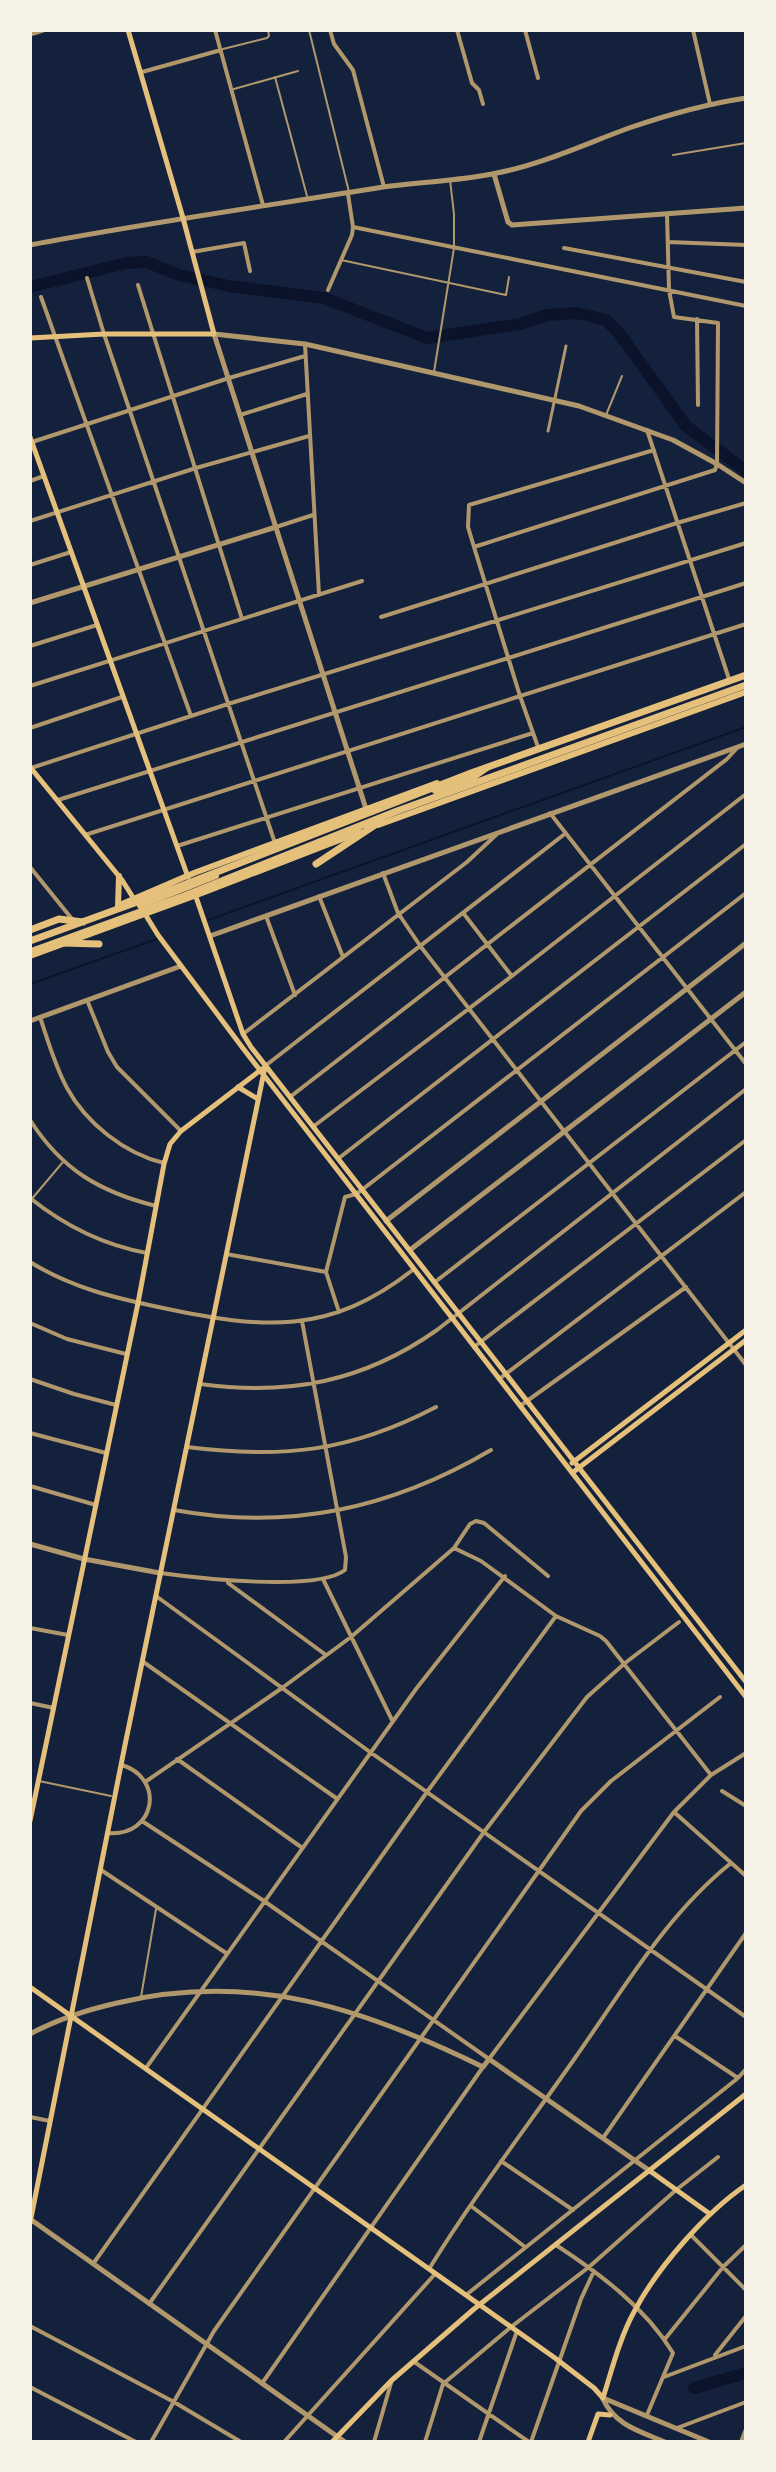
<svg xmlns="http://www.w3.org/2000/svg" width="776" height="2472" font-family="Signika,sans-serif">
<style>
.lines{fill:none;stroke-linecap:round;stroke-linejoin:round}
.stream{stroke:#0b132b;stroke-width:2}
.river{stroke:#0b132b;stroke-width:12}
.service{stroke:#b1986c;stroke-width:2}
.pedestrian{stroke:#b1986c;stroke-width:3}
.minor{stroke:#b1986c;stroke-width:4}
.tertiary{stroke:#b1986c;stroke-width:5}
.secondary{stroke:#e5c07b;stroke-width:5}
.primary{stroke:#e5c07b;stroke-width:6}
.motorway{stroke:#e5c07b;stroke-width:7}
</style>
<rect width="100%" height="100%" fill="#14213d"/>
<g class="lines">
<path class="stream" d="M208 920 746 727
M30 984 157 939"/>
<path class="river" d="M30 287 126 263 147 262 179 275 229 286 324 298 427 338 520 324 547 315 577 313 606 320 619 333 686 426 746 471
M694 2388 746 2373"/>
<path class="service" d="M309 30 349 192
M223 49 267 38 269 36 268 30
M275 77 307 196
M234 89 298 71
M673 155 746 143
M341 260 506 295 509 277
M434 372 454 248V214L450 180
M606 415 622 376
M30 1201 63 1162
M39 1781 111 1796
M141 1997 156 1909"/>
<path class="pedestrian" d="M548 431 566 346"/>
<path class="minor" d="M215 30 263 205
M330 30 334 44 353 70 384 187
M457 30 472 83 479 90 483 104
M525 30 538 78
M693 30 710 104
M142 72 221 50
M353 227 746 306
M668 242 746 245
M564 248 746 282
M192 252 244 243 250 271
M87 278 104 334 275 843
M138 285 242 619
M328 290 352 235 353 227 348 194
M41 297 191 716
M697 319 698 405
M305 344 319 595
M240 415 307 394
M647 430 729 679
M32 442 229 378 305 356
M30 481 44 476
M30 521 196 468 309 436
M276 527 313 515
M474 547 715 470 717 464 718 323 674 317 669 290 667 214
M30 565 71 552
M381 617 677 523 746 503
M30 646 97 625
M30 686 362 581
M30 728 122 697
M538 747 520 696 474 547 468 527 469 505 654 450
M31 768 228 704 746 543
M58 800 746 583
M550 813 746 1064
M85 835 746 624
M177 846 533 733
M30 867 72 919
M383 873 398 913 421 947 746 1365
M319 896 343 957
M464 914 511 975
M266 916 295 995
M87 1000 108 1052 117 1067 181 1131
M40 1017C48 1041 55 1066 67 1088 86 1123 125 1154 164 1163
M243 1034 467 862 496 835
M265 1066 566 833
M290 1097 727 759 737 748
M30 1120C62 1170 100 1192 156 1206
M314 1126 512 976 746 794
M339 1158 746 844
M30 1198C65 1226 103 1245 147 1253
M226 1254 326 1272
M30 1262C72 1288 115 1298 163 1308 263 1329 329 1336 414 1269
M435 1282 746 1042
M339 1312 326 1272 345 1197 356 1194 363 1189 746 893
M30 1323 67 1339 126 1354
M474 1347 746 1140
M30 1379 74 1394 116 1405
M499 1379 746 1192
M200 1384C289 1396 363 1382 437 1330L746 1089
M520 1406 686 1287
M30 1433 106 1453
M187 1447C282 1459 350 1452 436 1407
M30 1486 96 1505
M174 1510C288 1531 391 1509 491 1450
M454 1548 481 1561 556 1616 600 1636 606 1641 711 1775
M160 1573C197 1578 317 1592 345 1570L346 1557 302 1321
M323 1579 392 1720
M228 1583 326 1655
M156 1596 370 1752 746 2017
M30 1628 68 1635
M142 1661 336 1798
M30 1703 54 1708
M177 1759 301 1847
M145 1782 282 1688 351 1637 454 1548 470 1524 476 1521 484 1523 548 1576
M722 1791 746 1806
M674 1812 746 1876
M142 1821 264 1901 489 2059 674 1812 711 1775 746 1753
M108 1833C155 1837 166 1779 122 1765
M101 1870 226 1953
M675 2036 738 2078
M146 2068 416 1689 505 1576
M30 2117 50 2121
M603 2138 746 1933
M501 2161 573 2210
M471 2206 525 2247
M691 2235 746 2290
M556 2245C600 2274 645 2307 673 2353L647 2415
M93 2264 427 1792 556 1616
M429 2269C474 2196 526 2128 575 2058 623 1990 666 1915 731 1863
M466 2295 738 2078 746 2069
M149 2304 484 1832 587 1697 625 1663 679 1622
M30 2326 174 2402 241 2442
M665 2339 723 2267 746 2245
M715 2355 746 2316
M413 2361 529 2442
M664 2377 746 2346
M263 2382 483 2067
M30 2387 136 2442
M677 2428 746 2402
M151 2442 214 2331 581 1811 611 1781 720 1697
M284 2442 435 2274
M374 2442 391 2383
M425 2442 443 2384 511 2327 589 2267 676 2190 718 2157
M479 2442 517 2331
M531 2442 581 2299 594 2271
M741 2442 746 2429"/>
<path class="tertiary" d="M30 34 43 30
M494 174 508 222 512 225 746 208
M30 245C147 223 265 206 383 187 421 182 460 181 497 173 543 164 585 144 629 128 667 115 706 104 746 98
M30 603 276 527
M367 812 214 334 305 344 579 406 673 440 717 464 746 483
M210 936 746 744
M30 1021 181 966
M386 1221 746 943
M410 1250 746 992
M30 1544 84 1559 160 1573
M30 2034C58 2019 86 2010 117 2003 252 1971 363 2008 483 2067L489 2059 650 2171
M30 2219 345 2442
M603 2398 709 2442
M603 2399C615 2425 639 2431 665 2442"/>
<path class="secondary" d="M30 338 104 334H214L183 218 128 30
M30 437 188 877
M30 767 122 880 134 899
M195 894 243 1034 251 1047 746 1682
M145 914 158 935 242 1047 746 1697
M238 1087 258 1099
M572 1463 746 1330
M572 1473 746 1340
M30 1821 138 1303 164 1164 170 1144 181 1131 262 1069
M30 1987 555 2358 594 2388 603 2398
M650 2171 710 2214
M30 2223 125 1745 265 1067
M603 2398C612 2369 620 2337 635 2310 658 2267 706 2212 746 2185
M332 2442 392 2380 474 2309 746 2094
M588 2442 598 2414 610 2415"/>
<path class="primary" d="M435 791 474 777 487 768
M378 825 746 692
M122 904 194 873 437 783
M118 906 119 876
M140 906 216 876
M30 956 202 893 360 832"/>
<path class="motorway" d="M316 864 381 821
M30 930 59 919 83 922
M30 941 181 886 471 773 746 675
M62 943 99 944
M30 952 184 896 397 811 746 685"/>
</g>
<rect width="776" height="2472" fill="none" stroke="#f6f1e7" stroke-width="64"/>
</svg>
